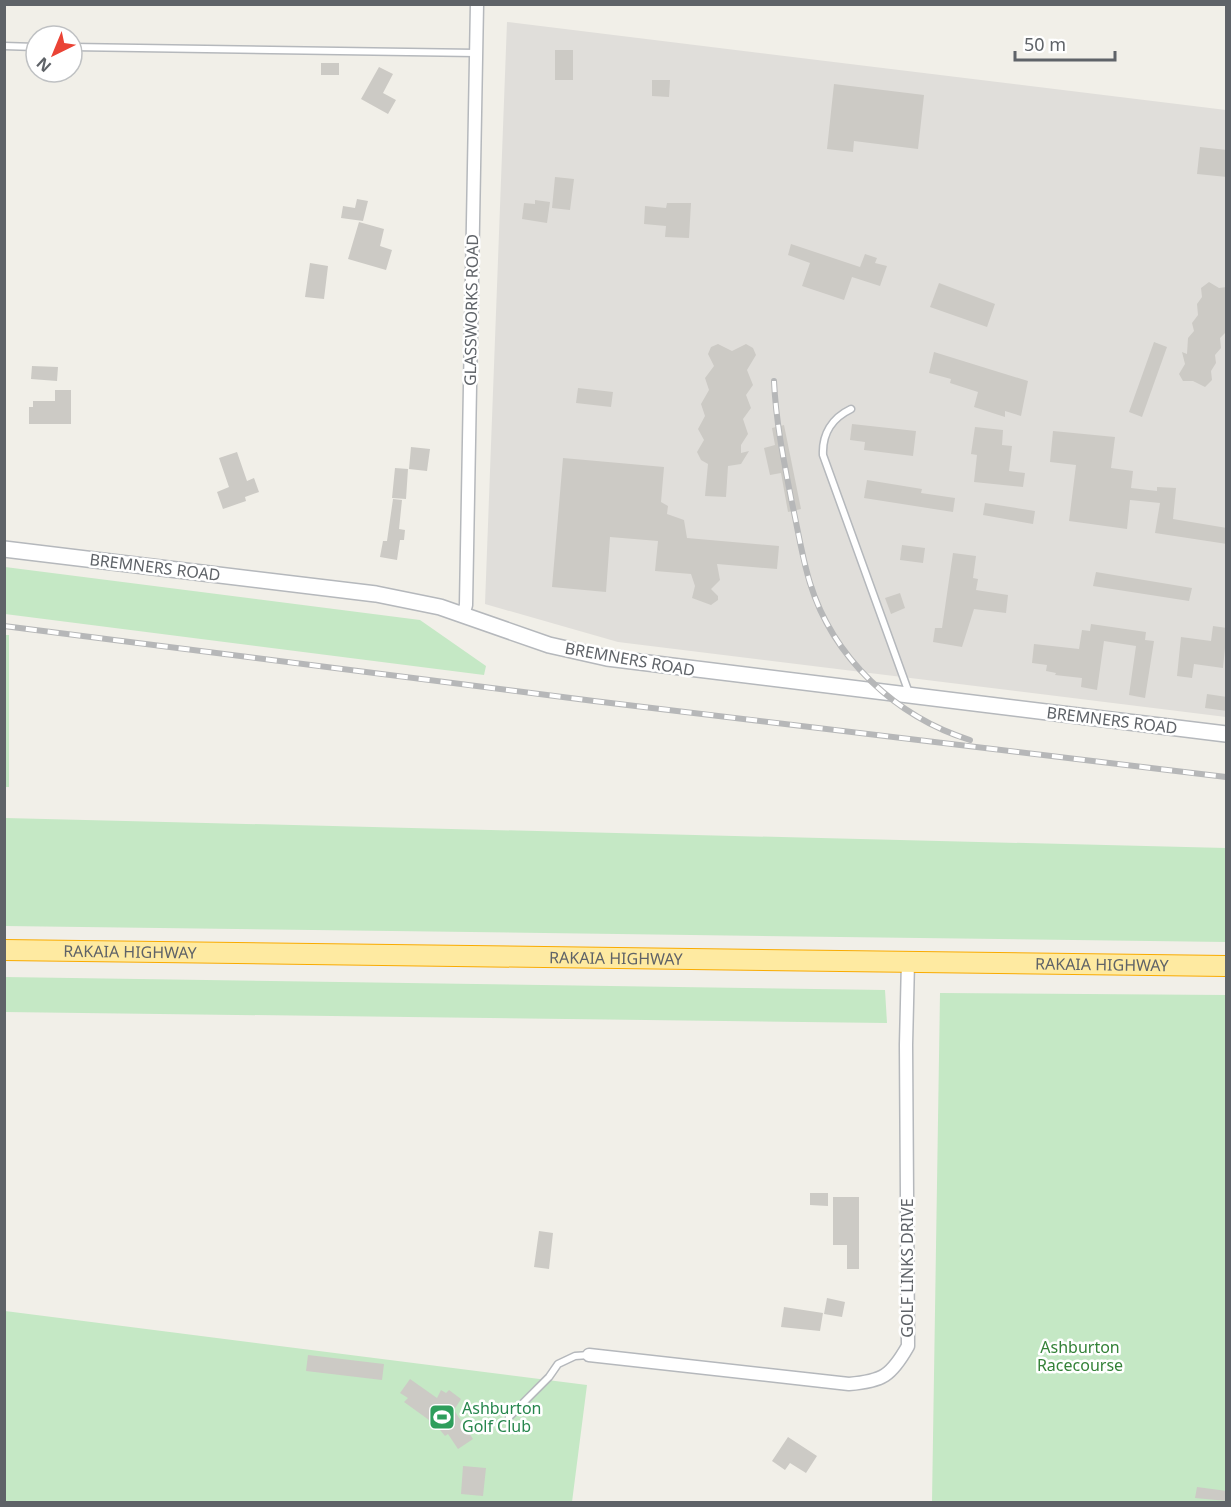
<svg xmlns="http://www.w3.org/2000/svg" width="1231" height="1507" font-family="'Noto Sans',sans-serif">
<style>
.industrial{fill:#e0deda}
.green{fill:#c5e8c5}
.building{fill:#cccac5}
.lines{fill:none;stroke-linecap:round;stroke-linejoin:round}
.service-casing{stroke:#b5b8bc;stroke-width:9}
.minor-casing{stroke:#b5b8bc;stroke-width:15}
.tertiary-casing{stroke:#b5b8bc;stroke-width:18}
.trunk-casing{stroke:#f9ab00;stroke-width:22}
.service{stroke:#fff;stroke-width:6}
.minor{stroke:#fff;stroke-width:12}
.tertiary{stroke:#fff;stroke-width:15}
.trunk{stroke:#feeaa1;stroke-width:20}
.rail-casing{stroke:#b6b7b8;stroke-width:6}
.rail{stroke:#fff;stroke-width:4;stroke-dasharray:11;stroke-linecap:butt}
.labels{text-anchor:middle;stroke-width:5;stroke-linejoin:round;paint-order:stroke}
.street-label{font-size:16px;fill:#5f6368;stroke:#fff}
.park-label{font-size:16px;fill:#348238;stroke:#fff}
.leisure-label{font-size:16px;fill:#27864d;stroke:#fff;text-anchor:start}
</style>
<rect width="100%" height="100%" fill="#f1efe8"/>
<path class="industrial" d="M507 22 1226 110V717L618 642 485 604Z"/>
<path class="green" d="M5 567 420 620 486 666 484 675 5 614Z
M5 635H9V787H4Z
M5 818 1226 848V942L5 926Z
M5 977 885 990 887 1023 5 1012Z
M940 993 1226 995V1502H932Z
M5 1311 587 1385 572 1502H5Z"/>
<path class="building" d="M555 50H573V80H555Z
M321 63H339V75H321Z
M379 67 393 74 383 93 396 100 388 114 361 99Z
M652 80H670L669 97 652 96Z
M834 84 924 95 918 149 854 141 853 152 827 149Z
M1200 147 1227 150V177L1197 174Z
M555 177 574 179 570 210 552 208Z
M357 199 368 201 363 221 341 218 343 206 355 208Z
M535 200 550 202 547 223 522 219 524 203 535 204Z
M667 203H691L689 238 665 237 666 226 644 224 645 206 666 208Z
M359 222 384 229 380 246 392 250 386 270 348 259Z
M791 244 860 267 865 254 877 258 875 263 887 266 880 286 852 277 844 300 802 286 810 263 788 255Z
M310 263 328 266 324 299 305 297Z
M1209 282 1219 288 1227 287V319L1226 332 1220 338 1221 348 1215 355 1216 363 1211 371 1212 380 1205 387 1193 381H1183L1179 374 1185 364 1182 352 1187 354 1188 338 1194 331 1192 323 1198 315 1197 304 1202 297 1201 288Z
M939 283 995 304 987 327 930 307Z
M1154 342 1167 347 1142 417 1129 412Z
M718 344 732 351 746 344 753 348 756 355 747 370 753 385 746 395 751 408 743 419 748 434 741 445V453L749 451 741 464 728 466 726 497 705 496 708 464 701 460 697 452 704 440 698 429 705 416 701 404 709 390 705 378 714 366 708 354 711 347Z
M934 352 1028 381 1021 416 1005 411V417L974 407 978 392 950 383 951 379 929 373Z
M32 366 58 367 57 381 31 379Z
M578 388 613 392 611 407 576 403Z
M55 390H71V424H29V407H33V401H55Z
M852 424 916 431 913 456 864 450 865 442 850 440Z
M784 425 801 509 788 512 781 473 770 475 764 448 775 445 772 428Z
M975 427 1003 430 1002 445 1012 446 1009 471 1025 473 1023 487 974 482 977 455 971 454Z
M1053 431 1115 437 1111 468 1133 471 1131 488 1157 491V487L1176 488 1173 519 1227 528V544L1155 533 1160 503 1130 500 1127 529 1069 521 1076 465 1050 462Z
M411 447 430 449 427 471 409 469Z
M237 452 247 481 254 478 259 492 245 497 246 501 223 509 217 492 229 487 219 458Z
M563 458 664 467 661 502 668 506 667 514 684 520 687 538 779 546 777 569 717 564 720 580 711 589 718 596V600L711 605 692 598 695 586 691 574 655 571 658 541 610 537 606 592 552 587Z
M395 468 408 469 406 499 392 498Z
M867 480 922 489 921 493 955 498 953 512 864 498Z
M393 499 402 500 399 529 405 530 404 540H400L397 560 380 557 383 541H387Z
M985 503 1035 511 1033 524 983 515Z
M902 545 925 548 923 563 900 560Z
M953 553 976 556 973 578 978 579 976 590 1008 595 1006 613 974 609 962 647 933 642 935 628H942Z
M1096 572 1192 588 1189 601 1093 586Z
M900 593 905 608 891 614 885 598Z
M1091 624 1146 632 1145 640 1154 641 1145 698 1129 695 1136 646 1104 641 1097 690 1081 687 1082 678 1055 675 1056 673 1046 671 1047 665 1032 663 1034 644 1079 649 1082 630 1090 631Z
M1213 626 1227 628 1223 668 1194 664 1192 678 1177 676 1181 637 1211 641Z
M1207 694 1227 697V711L1205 708Z
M810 1193H828V1206L810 1205Z
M833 1197H859V1269H847V1245H833Z
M539 1231 553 1233 549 1269 534 1267Z
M827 1298 845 1302 842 1317 824 1314Z
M784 1307 823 1313 820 1331 781 1327Z
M308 1355 384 1364 382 1380 306 1371Z
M410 1379 437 1398 441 1390 446 1393 449 1390 461 1399 454 1410 473 1439 458 1449 448 1434 445 1436 436 1425 404 1402 408 1398 400 1393Z
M788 1437 817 1456 806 1473 790 1463 785 1470 772 1461Z
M463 1466 486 1468 483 1496 461 1494Z
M1197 1487 1227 1491V1501L1195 1498Z"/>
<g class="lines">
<defs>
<path id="service" d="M4 46 36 47
M72 47 476 53
M851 409C832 418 822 434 823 455L909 693
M509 1417 549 1377 558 1364 575 1356 589 1355"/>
<path id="minor" d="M463 615 466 605 477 4
M589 1355 849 1384C883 1381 891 1376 908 1346L906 1045 908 961"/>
<path id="tertiary" d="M4 549 376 594 440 607 549 645 607 658 1226 734"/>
<g id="trunk">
<path id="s1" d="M4 950 1226 966"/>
</g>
</defs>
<use href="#service" class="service-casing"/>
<use href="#minor" class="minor-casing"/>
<use href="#tertiary" class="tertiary-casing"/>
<use href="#trunk" class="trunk-casing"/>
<use href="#service" class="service"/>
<use href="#minor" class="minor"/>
<use href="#tertiary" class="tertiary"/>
<use href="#trunk" class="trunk"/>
<defs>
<path id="rail" d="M774 381C776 423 784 462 792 503 798 530 802 557 810 583 833 658 896 717 970 740
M4 626 594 701 1226 777"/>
</defs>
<use href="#rail" class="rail-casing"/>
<use href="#rail" class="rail"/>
</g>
<defs>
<symbol id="stadium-square" viewBox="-11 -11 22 22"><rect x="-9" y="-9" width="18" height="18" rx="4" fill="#2e9e5b" stroke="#fff"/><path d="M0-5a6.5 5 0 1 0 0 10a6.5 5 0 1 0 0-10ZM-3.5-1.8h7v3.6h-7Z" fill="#fff"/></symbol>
</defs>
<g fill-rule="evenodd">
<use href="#stadium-square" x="427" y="1402" width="30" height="30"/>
</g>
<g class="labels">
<g class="street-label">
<text transform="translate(471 310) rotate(-89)" y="6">GLASSWORKS ROAD</text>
<text transform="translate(155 567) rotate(7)" y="6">BREMNERS ROAD</text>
<text transform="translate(630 659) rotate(10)" y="6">BREMNERS ROAD</text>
<text transform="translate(1112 720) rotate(7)" y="6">BREMNERS ROAD</text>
<text dy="6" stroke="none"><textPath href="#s1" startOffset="126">RAKAIA HIGHWAY</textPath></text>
<text dy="6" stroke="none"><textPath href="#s1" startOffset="612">RAKAIA HIGHWAY</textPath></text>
<text dy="6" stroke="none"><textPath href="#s1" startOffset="1098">RAKAIA HIGHWAY</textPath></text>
<text transform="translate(907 1268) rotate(-90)" y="6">GOLF LINKS DRIVE</text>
</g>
<g class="park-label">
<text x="1080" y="1353">Ashburton<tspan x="1080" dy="18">Racecourse</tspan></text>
</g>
<g class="leisure-label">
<text x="462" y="1414">Ashburton<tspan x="462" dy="18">Golf Club</tspan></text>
</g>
</g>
<rect width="1231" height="1507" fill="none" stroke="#5f6368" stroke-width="12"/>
<g transform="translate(54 54) rotate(223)"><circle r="28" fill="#ffffff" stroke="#bfc1c3" stroke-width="1.5"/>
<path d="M0-4.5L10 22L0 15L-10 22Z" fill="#ea4335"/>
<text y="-9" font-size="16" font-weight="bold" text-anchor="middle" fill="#5f6368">N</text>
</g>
<path d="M1015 51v9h100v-9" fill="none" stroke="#5f6368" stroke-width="3"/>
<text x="1024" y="51" font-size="18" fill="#5f6368" stroke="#ffffff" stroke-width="4.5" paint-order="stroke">50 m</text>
</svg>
